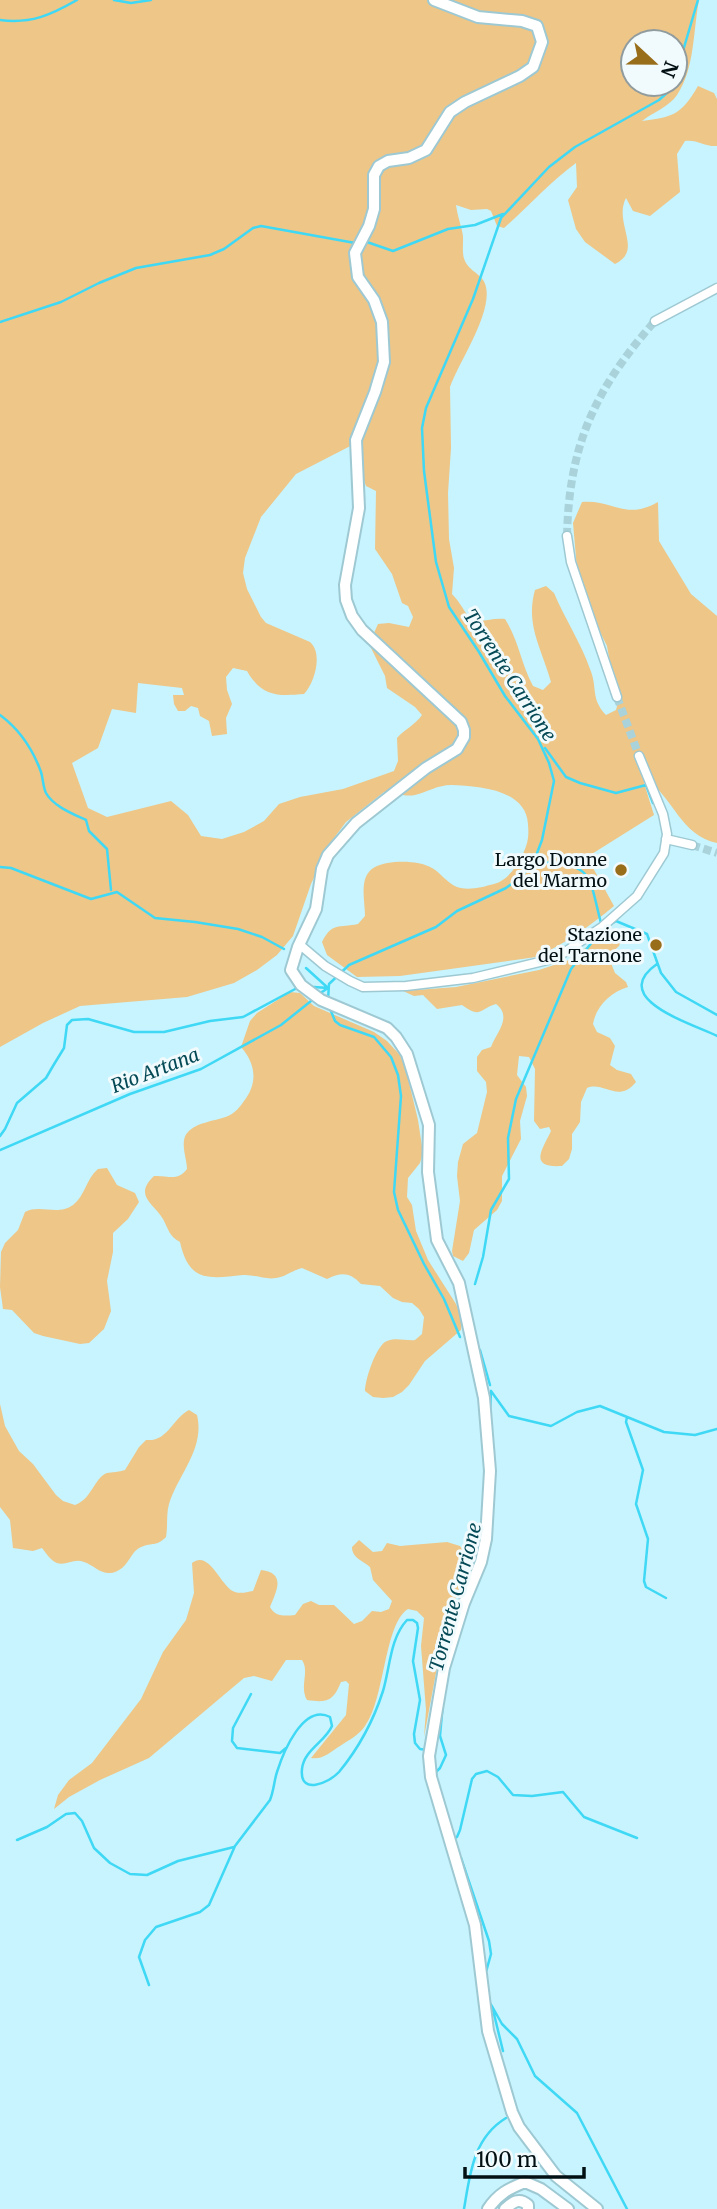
<svg xmlns="http://www.w3.org/2000/svg" width="717" height="2209" font-family="Merriweather,serif">
<style>
.green{fill:#eec687;fill-rule:evenodd}
.lines{fill:none;stroke-linecap:round;stroke-linejoin:round}
.stream{stroke:#3fd8f5;stroke-width:2.5}
.minor-tunnel{stroke:#a9d2db;stroke-width:8;stroke-dasharray:8 4;stroke-linecap:butt}
.minor-casing{stroke:#9ec9d3;stroke-width:11}
.tertiary-casing{stroke:#9ec9d3;stroke-width:14}
.minor{stroke:#fff;stroke-width:8}
.tertiary{stroke:#fff;stroke-width:10}
.poi-dot{fill:#996e1b;stroke:#f1fafc;stroke-width:2.5}
.labels{text-anchor:middle;stroke-width:6;stroke-linejoin:round;paint-order:stroke}
.poi-label{font-size:18px;fill:#021014;stroke:#f1fafc;text-anchor:end}
.water-label{font-size:19px;font-style:italic;fill:#044955;stroke:#f1fafc}
</style>
<rect width="100%" height="100%" fill="#c7f4fe"/>
<path class="green" d="M0 0H699C693 31 695 68 677 95 670 106 652 113 642 121 673 117 681 115 698 86L714 93 717 99V146C705 147 697 139 685 141L677 154 680 192 650 216 633 211 626 198C613 223 644 250 615 264L585 242 576 229 568 200 577 187 576 163C550 182 529 206 504 228L497 226 491 211 487 209 471 210 456 205C457 214 460 222 462 231 465 241 460 253 466 263 471 272 484 275 486 287 492 314 459 362 450 387L451 448 448 493 449 539 454 568 452 594C461 603 464 612 472 621 483 622 493 618 505 619 519 641 521 664 533 686L543 690 551 682C542 649 525 625 535 590L546 586 554 593C565 619 581 643 590 669 598 688 590 698 606 715L616 710 619 699 613 680 607 646 586 604 577 569 573 523 582 502C612 499 625 521 658 502L659 541 691 594 717 616V843C680 835 674 798 646 779L644 783 654 815 587 857 614 906C590 926 565 944 536 957L400 976 357 977 327 955 322 942C332 922 339 928 358 924L365 916C365 900 358 876 375 867 389 860 418 860 432 868 441 873 447 883 457 887 468 891 483 887 494 884 508 880 516 867 523 854 528 843 529 837 528 824 526 789 478 786 451 785 438 785 427 792 415 795 406 797 393 793 384 792L346 822 331 842 311 884 293 936 277 955 257 970 234 983 187 997 80 1006 43 1023 0 1047ZM633 42H675V84H633ZM362 440V475L366 486 376 491 375 549 392 574 402 603 408 606 413 617 409 627 389 623 378 624 369 644 385 676 387 688 415 707 422 715C415 725 405 729 397 738L398 761 394 771 343 789 300 797 279 804 264 821 244 832 222 839 201 836 188 815 171 801 107 817 88 808 72 763 98 748 112 709 136 713 138 683 182 688 184 695H173L174 704 178 711H185L191 706 198 708 200 716 209 721 212 736 227 734 226 718 232 704 227 690 226 677 233 668 247 671C262 697 278 696 304 694 315 682 323 653 310 642L266 623 261 617 247 589 243 573 245 558 261 517 296 474Z
M611 932 621 941 619 946 608 956 615 973 626 982 628 987C611 992 596 1006 593 1024L597 1032 610 1038 615 1046 610 1065 617 1070 631 1074 636 1082C618 1104 604 1081 587 1088L581 1102 580 1122 572 1134V1149L569 1159 562 1166C528 1168 542 1150 551 1131L549 1127 540 1129 534 1121 535 1069 529 1057 519 1056 517 1075 526 1087 527 1096 520 1121 521 1139 502 1176V1201L497 1210 474 1230 469 1253 463 1261 453 1256 452 1251 460 1201 457 1176 458 1162 463 1144 477 1133 487 1092 486 1082 477 1071V1057L482 1050 491 1047C496 1033 513 1017 496 1004 479 1009 481 1019 462 1005L437 1009 423 995 414 996 403 991 456 987 539 970 572 959 602 934Z
M290 992 300 993 314 1006 374 1032 387 1041 400 1055 406 1070 418 1120 423 1153 420 1163 408 1178 407 1197 412 1205 416 1231 428 1260 456 1304 462 1320 461 1330 425 1361 409 1385 402 1392 393 1397 383 1398 373 1397 365 1391C365 1380 376 1345 387 1341 395 1337 406 1341 415 1340L422 1334 424 1317 419 1309 412 1303 402 1302 393 1298 380 1286 361 1284C350 1272 341 1272 327 1279L302 1268C293 1270 285 1277 276 1278 265 1280 254 1274 243 1275 208 1279 189 1282 180 1242 169 1236 169 1230 163 1219 154 1203 133 1196 154 1176 168 1175 177 1182 187 1169 187 1158 179 1141 188 1132 197 1122 216 1121 228 1116 235 1113 240 1107 244 1101 258 1083 256 1064 241 1047L250 1021 257 1013Z
M107 1168 117 1185 135 1193 139 1202 128 1219 113 1233V1252L107 1281 111 1311 104 1329 89 1343 80 1344 43 1336 34 1333 12 1310 3 1309 0 1287 1 1252 5 1243 18 1230 25 1212C40 1204 58 1216 73 1205 85 1196 86 1179 98 1169Z
M0 1404 5 1426 19 1451 33 1464 56 1495 63 1501 75 1505C92 1499 94 1478 107 1473 112 1472 119 1472 125 1470L139 1447 146 1440C168 1442 172 1419 189 1410L197 1415C205 1449 179 1473 169 1504 166 1514 168 1526 166 1537 156 1547 153 1542 141 1547 131 1551 129 1565 119 1570 104 1579 96 1566 84 1562 74 1558 66 1566 57 1563 51 1561 46 1553 42 1548L33 1551 13 1548 10 1520 0 1507Z
M359 1540 373 1552 382 1551 387 1543 400 1546 447 1542 460 1546 465 1553 464 1573 442 1641 424 1737 426 1710 421 1646 424 1618 417 1611 408 1609C384 1624 385 1699 365 1726 359 1735 349 1740 340 1746 330 1752 323 1760 311 1758L346 1715 349 1684 346 1681 341 1682C333 1701 328 1703 307 1700 299 1686 310 1672 302 1660H286L272 1681 254 1676 244 1678 149 1758 100 1780 69 1797 54 1809 58 1795 69 1780 92 1763 141 1699 163 1652 186 1620 194 1593 192 1563C210 1549 221 1588 235 1592 241 1594 247 1592 253 1591L261 1570C287 1573 276 1592 270 1607 275 1617 285 1616 295 1615L303 1604 311 1601 319 1605H334L354 1624 362 1621 372 1611 381 1612 389 1609 392 1601 373 1580 370 1567C362 1560 352 1558 352 1547Z"/>
<g class="lines">
<path class="stream" d="M114 0 131 3 151 0
M0 20C31 24 51 15 77 0
M675 78 698 0
M364 241 393 251 448 229 475 225 503 214
M0 322 61 302 99 283 136 268 210 255 224 249 253 228 261 226 355 243
M0 715C19 729 33 750 41 772 43 778 43 787 46 793 53 806 73 814 86 820L89 831 107 849 111 890
M545 748 566 777 580 783 616 793 646 785 653 803
M520 857 531 861
M539 862C595 865 588 874 601 923
M0 867 11 868 91 899 117 892 155 918 195 922 238 929 262 937 284 949
M608 926 616 921 647 934 661 973 676 992 717 1015
M657 964C607 999 693 1024 717 1036
M306 968 328 988
M314 987 328 988
M322 992 328 988
M328 1000 329 984 349 965 436 927 457 911 506 888 521 877 534 861 542 840 554 781 549 763 538 739 505 696 479 652 449 607 436 562 424 471 422 428 426 408 473 299 501 218 549 167 575 147 659 100 669 91 672 84
M329 1006 335 1021 340 1025 374 1037 391 1057 398 1075 401 1096 394 1192 398 1210 424 1264 444 1299 460 1337
M0 1136 5 1129 17 1103 46 1078 53 1066 64 1048 67 1025 72 1020 88 1019 134 1032H164L210 1021 243 1017 297 988
M0 1150 130 1094 201 1069 281 1025 311 1001
M475 1284 483 1257 491 1210 509 1179 508 1138 516 1099 571 969 600 932
M480 1350 490 1385
M491 1391 509 1416 551 1426 577 1412 600 1406 664 1432 695 1435 717 1429
M490 1412 491 1391
M627 1417 626 1422 643 1470 636 1504 648 1539 644 1581 646 1587 666 1598
M251 1694 233 1728 232 1741 237 1748 280 1753 286 1748
M437 1782 436 1772 440 1768 446 1755 440 1736 443 1702
M17 1840 47 1827 66 1814 75 1813 82 1821 94 1848 110 1863 130 1874 147 1875 178 1861 234 1847
M452 1840 457 1837 460 1830 472 1779 476 1774 487 1771 498 1777 513 1795 532 1796 563 1792 584 1817 637 1838
M461 1858 489 1941 491 1954 486 1972
M149 1985 139 1957 145 1940 156 1927 200 1912 209 1905 235 1846 270 1800C274 1790 274 1781 277 1772 283 1753 303 1703 330 1717L332 1726C325 1742 304 1750 302 1769 299 1796 329 1783 339 1772 358 1749 374 1719 383 1691 390 1668 390 1638 407 1620H413L417 1623 418 1628 413 1661 420 1700 414 1734 415 1743 420 1749 427 1750
M489 2001 502 2024 517 2039 535 2076 577 2113 627 2209
M493 2010 503 2051
M464 2209C470 2174 473 2138 506 2118"/>
<path class="minor-tunnel" d="M567 536C569 445 595 389 655 321
M617 697 639 756
M692 845 717 853"/>
<defs>
<path id="minor" d="M655 321 717 288
M567 536 571 562 617 697
M666 839 692 845
M299 944 325 966 350 981 363 987 406 986 473 978 556 958 602 927 637 896 664 853 667 834 663 814 639 756"/>
<path id="tertiary" d="M434 0 478 17 522 21 537 26 542 42 533 67 520 76 465 102 450 112 426 150 409 158 388 161 379 166 374 175V209L369 226 355 253 358 277 374 300 382 322 384 362 375 392 356 440 359 508 345 585 346 600 352 616 362 630 461 722 464 730V737L457 749 426 768 356 823 328 855 322 869 316 909 298 947 291 970 301 985 321 1000 387 1028 396 1037 407 1054 429 1125 428 1172 437 1240 459 1283 484 1398 490 1471 486 1539 481 1562 464 1603 444 1668 429 1756 431 1777 475 1925 488 2031 512 2112 519 2127 556 2176 597 2209
M488 2209C498 2194 508 2189 525 2182L541 2189 568 2209
M505 2209C513 2202 519 2197 528 2205V2209"/>
</defs>
<use href="#minor" class="minor-casing"/>
<use href="#tertiary" class="tertiary-casing"/>
<use href="#minor" class="minor"/>
<use href="#tertiary" class="tertiary"/>
</g>
<g class="poi-dot">
<circle cx="621" cy="870" r="7"/>
<circle cx="656" cy="945" r="7"/>
</g>
<g class="labels">
<g class="poi-label">
<text x="607" y="866">Largo Donne<tspan x="607" dy="21">del Marmo</tspan></text>
<text x="642" y="941">Stazione<tspan x="642" dy="21">del Tarnone</tspan></text>
</g>
<g class="water-label">
<text transform="translate(510 675) rotate(57)" y="7">Torrente Carrione</text>
<text transform="translate(155 1070) rotate(-21)" y="7">Rio Artana</text>
<text transform="translate(455 1597) rotate(-75)" y="7">Torrente Carrione</text>
</g>
</g>
<g transform="translate(654 63) rotate(112)"><circle r="33" fill="#f1fafc" stroke="#919c9f" stroke-width="2"/>
<path d="M0-5L12 26L0 18L-12 26Z" fill="#996e1b"/>
<text y="-10" font-size="19" font-weight="bold" text-anchor="middle" fill="#021014">N</text>
</g>
<path d="M465 2167v10h119v-10" fill="none" stroke="#021014" stroke-width="3.5"/>
<text x="476" y="2167" font-size="21" fill="#021014" stroke="#f1fafc" stroke-width="5" paint-order="stroke">100 m</text>
</svg>
